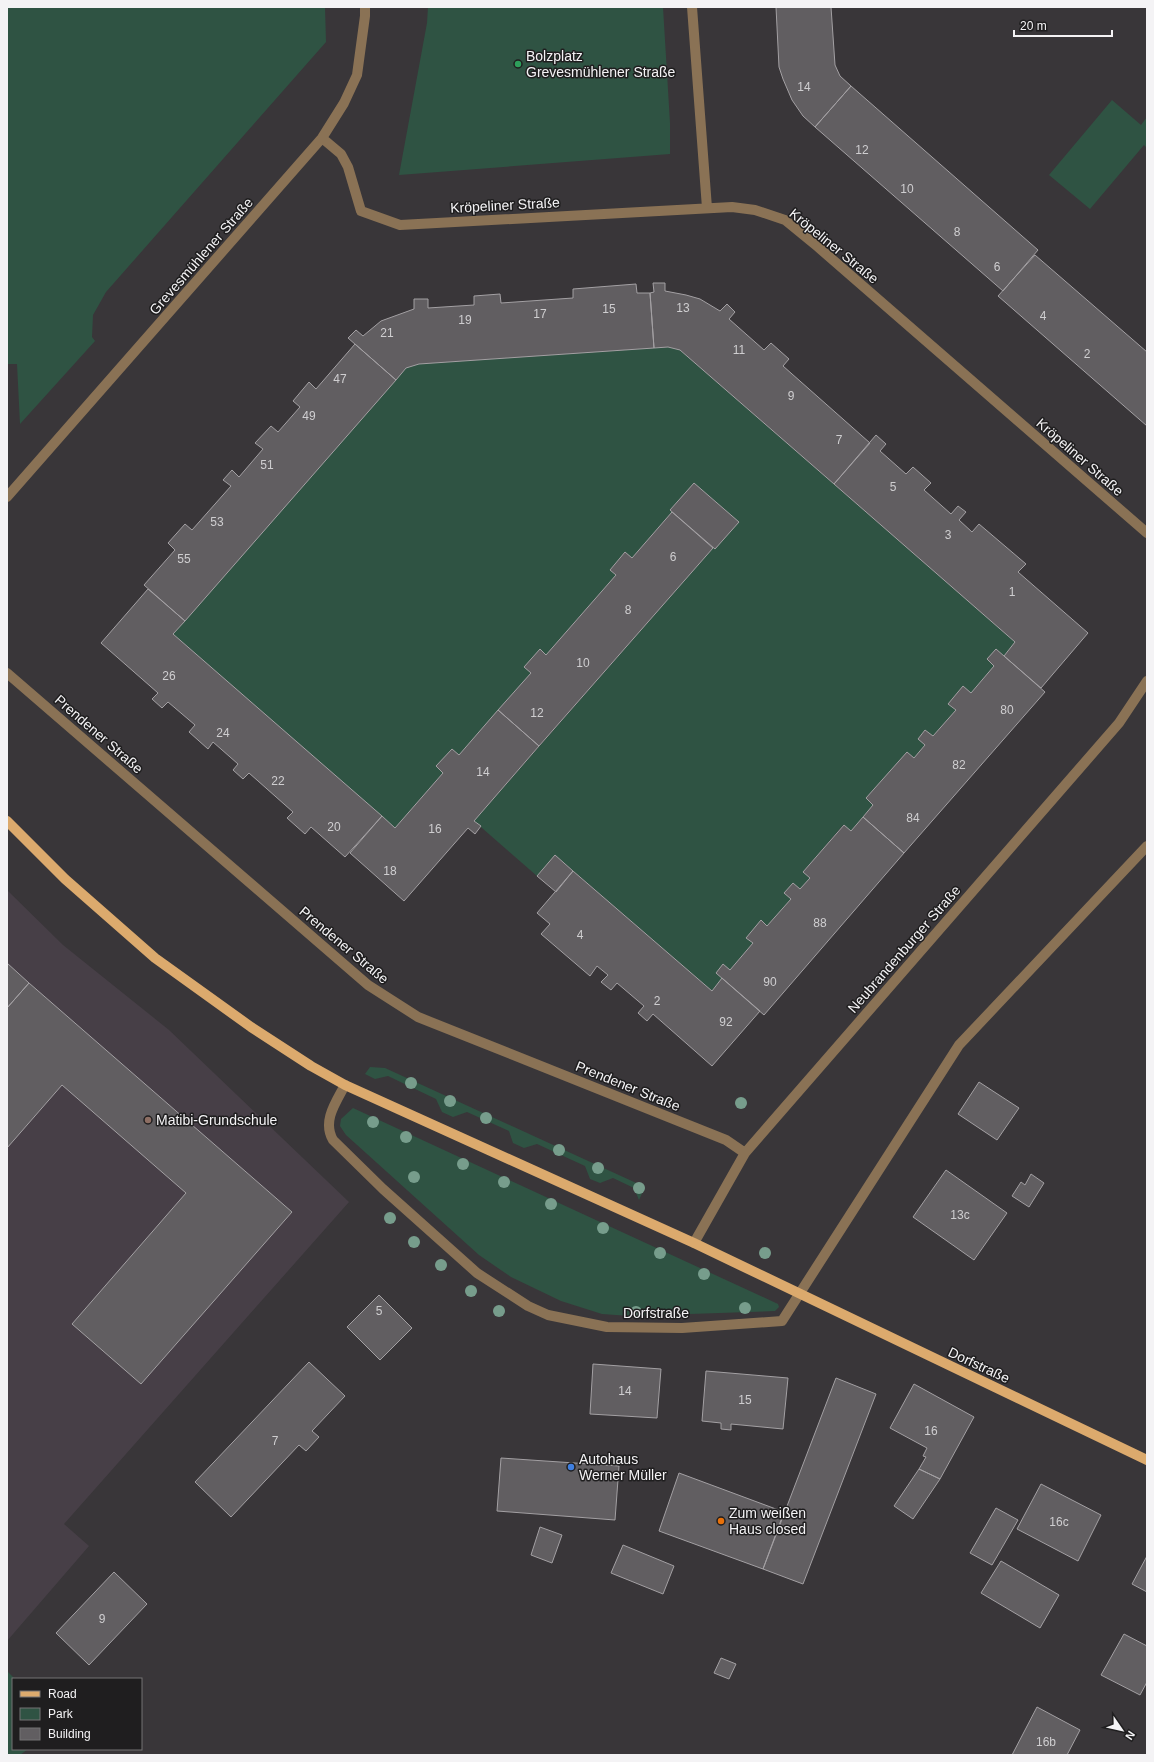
<svg xmlns="http://www.w3.org/2000/svg" width="1154" height="1762" font-family="Arial,sans-serif">
<style>
.built{fill:#473f47}
.green{fill:#2f5343}
.building{fill:#615e61;stroke:#a3a0a3}
.lines{fill:none;stroke-linecap:round;stroke-linejoin:round}
.minor{stroke:#8a7255;stroke-width:10}
.major{stroke:#dcaa6d;stroke-width:10}
.tree{fill:#779d8c}
.leisure-dot{fill:#2e9e5b;stroke:#1f1e1f;stroke-width:1.5}
.education-dot{fill:#8d6e63;stroke:#1f1e1f;stroke-width:1.5}
.shop-dot{fill:#3f7fe0;stroke:#1f1e1f;stroke-width:1.5}
.food-dot{fill:#e8710a;stroke:#1f1e1f;stroke-width:1.5}
.labels{text-anchor:middle;stroke-width:3;stroke-linejoin:round;paint-order:stroke}
.number-label{font-size:12px;fill:#cfced0}
.poi-label{font-size:14px;fill:#f4f3f5;stroke:#1f1e1f;text-anchor:start}
.street-label{font-size:14px;fill:#f4f3f5;stroke:#1f1e1f}
</style>
<rect width="100%" height="100%" fill="#393639"/>
<path class="built" d="M7 890 63 945 169 1030 349 1202 64 1524 89 1546 7 1641Z"/>
<path class="green" d="M7 7H325L326 42 106 292 93 315 92 337 95 341 20 424 17 364H7Z
M428 7H663L670 123V154L399 175 427 23Z
M1112 100 1141 125 1147 117V148L1144 145 1090 209 1049 175Z
M668 347 680 350 1015 642 1004 656 996 649 987 659 994 666 971 693 963 686 948 704 956 710 933 736 925 730 918 739 925 745 914 758 907 752 866 798 873 805 851 831 843 825 803 872 810 878 800 889 793 883 791 899 767 926 761 921 747 938 753 943 730 970 723 965 716 973 722 978 712 991 555 855 537 876 474 821 713 548 715 549 738 522 694 483 670 510 672 512 632 558 625 552 610 570 616 575 546 655 540 650 525 667 531 673 459 755 452 749 437 766 443 773 395 828 173 634 406 368 419 364Z
M370 1067 385 1068 645 1187 639 1200 634 1188 613 1178 600 1183 590 1179 585 1166 537 1144 524 1148 513 1143 509 1131 467 1112 453 1117 442 1112 436 1099 388 1076 375 1079 365 1074Z
M353 1108 778 1304 779 1307 775 1311 630 1316 602 1314 561 1301 511 1277 479 1255 346 1135 340 1126 341 1119Z
M7 1671 15 1679H13V1749H28L20 1755H7Z"/>
<path class="building" d="M776 7H831L835 65 840 76 851 86 815 127 803 116 792 100 783 79 779 67Z
M851 86 1038 250 1003 291 815 127Z
M1035 255 1147 352V426L998 296Z
M653 283H665V291L686 295 700 299 720 311 727 304 735 312 729 319 764 350 771 343 789 359 783 366 870 443 834 484 680 350 668 347 654 348 650 293 654 292Z
M636 284 637 293H650L654 348 419 364 406 368 396 380 348 338 356 330 363 336 381 321 414 309V299H428V308L474 305V296L500 294 501 303 573 298V289Z
M355 344 396 380 185 621 144 585 175 550 168 543 185 524 192 530 231 486 223 480 232 470 239 477 263 449 255 443 271 426 278 432 300 407 293 401 309 382 316 389Z
M876 435 886 444 880 451 906 474 913 467 931 483 924 490 951 514 958 506 966 512 959 520 972 532 979 524 1026 564 1018 572 1088 633 1041 688 1004 656 1015 642 834 484Z
M694 483 739 522 715 549 670 510Z
M672 512 713 548 539 746 498 710 531 673 524 667 540 649 546 655 616 575 610 570 625 552 632 558Z
M148 589 185 621 173 634 382 816 345 857 311 827 305 834 287 818 293 812 249 773 243 779 233 770 238 764 213 742 208 749 189 732 195 725 168 702 162 708 152 699 158 693 101 643Z
M996 649 1045 692 904 853 863 817 873 805 866 798 907 752 914 758 925 745 918 739 925 730 933 736 956 710 948 704 963 686 971 693 994 666 987 659Z
M498 710 539 746 474 821 481 826 475 834 468 828 404 901 350 853 382 816 395 828 443 773 436 766 452 749 459 755Z
M863 817 904 853 764 1015 716 973 723 964 730 970 753 943 746 938 761 920 767 926 791 899 784 893 793 883 800 889 810 878 803 872 844 825 851 831Z
M555 855 573 871 556 892 537 876Z
M573 871 712 991 722 978 760 1011 712 1066 653 1014 647 1021 638 1013 644 1006 617 983 611 990 601 982 608 975 597 966 590 976 541 934 550 924 537 913Z
M7 963 29 983 7 1008Z
M29 983 292 1212 141 1384 72 1324 186 1193 62 1085 7 1148V1008Z
M979 1082 1019 1108 997 1140 958 1114Z
M946 1170 1007 1213 974 1260 913 1217Z
M1031 1174 1044 1183 1029 1207 1012 1196 1021 1182 1025 1185Z
M379 1295 412 1328 380 1360 347 1327Z
M309 1362 345 1396 312 1431 319 1437 306 1451 299 1445 231 1517 195 1482Z
M593 1364 661 1369 657 1418 590 1414Z
M706 1371 788 1378 783 1429 731 1424V1430L721 1429V1423L702 1421Z
M836 1378 876 1394 803 1584 763 1569Z
M914 1384 974 1417 940 1479 919 1469 926 1457 923 1456 927 1448 890 1428Z
M501 1458 619 1466 615 1520 497 1511Z
M919 1469 940 1479 913 1519 894 1506Z
M679 1473 784 1512 763 1569 659 1531Z
M1041 1484 1101 1515 1078 1561 1017 1529Z
M996 1508 1018 1520 992 1565 970 1553Z
M540 1527 562 1535 552 1563 531 1555Z
M623 1545 674 1566 663 1594 611 1573Z
M1147 1556V1592L1132 1584Z
M1001 1561 1059 1595 1040 1628 981 1593Z
M114 1572 147 1604 89 1665 56 1633Z
M1124 1634 1147 1646V1682L1140 1695 1101 1675Z
M721 1658 736 1664 729 1679 714 1673Z
M1037 1707 1080 1730 1067 1755H1012Z"/>
<g class="lines">
<path class="minor" d="M692 7 707 208
M322 138 341 154 348 167 361 211 400 225 732 207 755 210 785 220 818 247 1147 533
M7 497 322 138 344 103 357 75 365 16V7
M7 673 368 985 418 1017 726 1140 745 1153
M345 1085C336 1102 322 1121 333 1140L383 1189 477 1273 528 1306 548 1315 607 1327 682 1328 782 1321 959 1045 1147 846
M694 1243 745 1153 1119 723 1147 681"/>
<path class="major" d="M7 821 65 879 155 958 251 1027 311 1066 345 1085 694 1243 1147 1460"/>
</g>
<g class="tree">
<circle cx="411" cy="1083" r="6"/>
<circle cx="450" cy="1101" r="6"/>
<circle cx="741" cy="1103" r="6"/>
<circle cx="486" cy="1118" r="6"/>
<circle cx="373" cy="1122" r="6"/>
<circle cx="406" cy="1137" r="6"/>
<circle cx="559" cy="1150" r="6"/>
<circle cx="463" cy="1164" r="6"/>
<circle cx="598" cy="1168" r="6"/>
<circle cx="414" cy="1177" r="6"/>
<circle cx="504" cy="1182" r="6"/>
<circle cx="639" cy="1188" r="6"/>
<circle cx="551" cy="1204" r="6"/>
<circle cx="390" cy="1218" r="6"/>
<circle cx="603" cy="1228" r="6"/>
<circle cx="414" cy="1242" r="6"/>
<circle cx="660" cy="1253" r="6"/>
<circle cx="765" cy="1253" r="6"/>
<circle cx="441" cy="1265" r="6"/>
<circle cx="704" cy="1274" r="6"/>
<circle cx="471" cy="1291" r="6"/>
<circle cx="745" cy="1308" r="6"/>
<circle cx="499" cy="1311" r="6"/>
<circle cx="636" cy="1312" r="6"/>
</g>
<circle class="leisure-dot" cx="518" cy="64" r="4"/>
<circle class="education-dot" cx="148" cy="1120" r="4"/>
<circle class="shop-dot" cx="571" cy="1467" r="4"/>
<circle class="food-dot" cx="721" cy="1521" r="4"/>
<g class="labels">
<g class="number-label">
<text x="804" y="91">14</text>
<text x="862" y="154">12</text>
<text x="907" y="193">10</text>
<text x="957" y="236">8</text>
<text x="997" y="271">6</text>
<text x="683" y="312">13</text>
<text x="609" y="313">15</text>
<text x="540" y="318">17</text>
<text x="1043" y="320">4</text>
<text x="465" y="324">19</text>
<text x="387" y="337">21</text>
<text x="739" y="354">11</text>
<text x="1087" y="358">2</text>
<text x="340" y="383">47</text>
<text x="791" y="400">9</text>
<text x="309" y="420">49</text>
<text x="839" y="444">7</text>
<text x="267" y="469">51</text>
<text x="893" y="491">5</text>
<text x="217" y="526">53</text>
<text x="948" y="539">3</text>
<text x="673" y="561">6</text>
<text x="184" y="563">55</text>
<text x="1012" y="596">1</text>
<text x="628" y="614">8</text>
<text x="583" y="667">10</text>
<text x="169" y="680">26</text>
<text x="1007" y="714">80</text>
<text x="537" y="717">12</text>
<text x="223" y="737">24</text>
<text x="959" y="769">82</text>
<text x="483" y="776">14</text>
<text x="278" y="785">22</text>
<text x="913" y="822">84</text>
<text x="334" y="831">20</text>
<text x="435" y="833">16</text>
<text x="390" y="875">18</text>
<text x="820" y="927">88</text>
<text x="580" y="939">4</text>
<text x="770" y="986">90</text>
<text x="657" y="1005">2</text>
<text x="726" y="1026">92</text>
<text x="960" y="1219">13c</text>
<text x="379" y="1315">5</text>
<text x="625" y="1395">14</text>
<text x="745" y="1404">15</text>
<text x="931" y="1435">16</text>
<text x="275" y="1445">7</text>
<text x="1059" y="1526">16c</text>
<text x="102" y="1623">9</text>
<text x="1046" y="1746">16b</text>
</g>
<g class="poi-label">
<text x="526" y="61">Bolzplatz<tspan x="526" dy="16">Grevesmühlener Straße</tspan></text>
<text x="156" y="1125">Matibi-Grundschule</text>
<text x="579" y="1464">Autohaus<tspan x="579" dy="16">Werner Müller</tspan></text>
<text x="729" y="1518">Zum weißen<tspan x="729" dy="16">Haus closed</tspan></text>
</g>
<g class="street-label">
<text transform="translate(505 205) rotate(-3)" y="5">Kröpeliner Straße</text>
<text transform="translate(834 246) rotate(39)" y="5">Kröpeliner Straße</text>
<text transform="translate(201 256) rotate(-49)" y="5">Grevesmühlener Straße</text>
<text transform="translate(1080 457) rotate(41)" y="5">Kröpeliner Straße</text>
<text transform="translate(99 734) rotate(41)" y="5">Prendener Straße</text>
<text transform="translate(344 945) rotate(40)" y="5">Prendener Straße</text>
<text transform="translate(904 949) rotate(-49)" y="5">Neubrandenburger Straße</text>
<text transform="translate(628 1086) rotate(22)" y="5">Prendener Straße</text>
<text x="656" y="1318">Dorfstraße</text>
<text transform="translate(979 1365) rotate(25)" y="5">Dorfstraße</text>
</g>
</g>
<rect width="1154" height="1762" fill="none" stroke="#f4f3f5" stroke-width="16"/>
<rect x="12" y="1678" width="130" height="72" fill="#1f1e1f" stroke="#747375"/>
<rect x="20" y="1691" width="20" height="6" fill="#dcaa6d" stroke="#747375"/>
<text x="48" y="1698" font-size="12" fill="#f4f3f5">Road</text>
<rect x="20" y="1708" width="20" height="12" fill="#2f5343" stroke="#747375"/>
<text x="48" y="1718" font-size="12" fill="#f4f3f5">Park</text>
<rect x="20" y="1728" width="20" height="12" fill="#615e61" stroke="#747375"/>
<text x="48" y="1738" font-size="12" fill="#f4f3f5">Building</text>
<g transform="translate(1122 1730) rotate(124)" stroke="#1f1e1f" stroke-width="3" paint-order="stroke">
<path d="M0-3L7 15L0 10L-7 15Z" fill="#f4f3f5"/>
<text y="-6" font-size="11" font-weight="bold" text-anchor="middle" fill="#f4f3f5">N</text>
</g>
<path d="M1014 30v6h98v-6" fill="none" stroke="#f4f3f5" stroke-width="2"/>
<text x="1020" y="30" font-size="12" fill="#f4f3f5" stroke="#1f1e1f" stroke-width="3" paint-order="stroke">20 m</text>
</svg>
